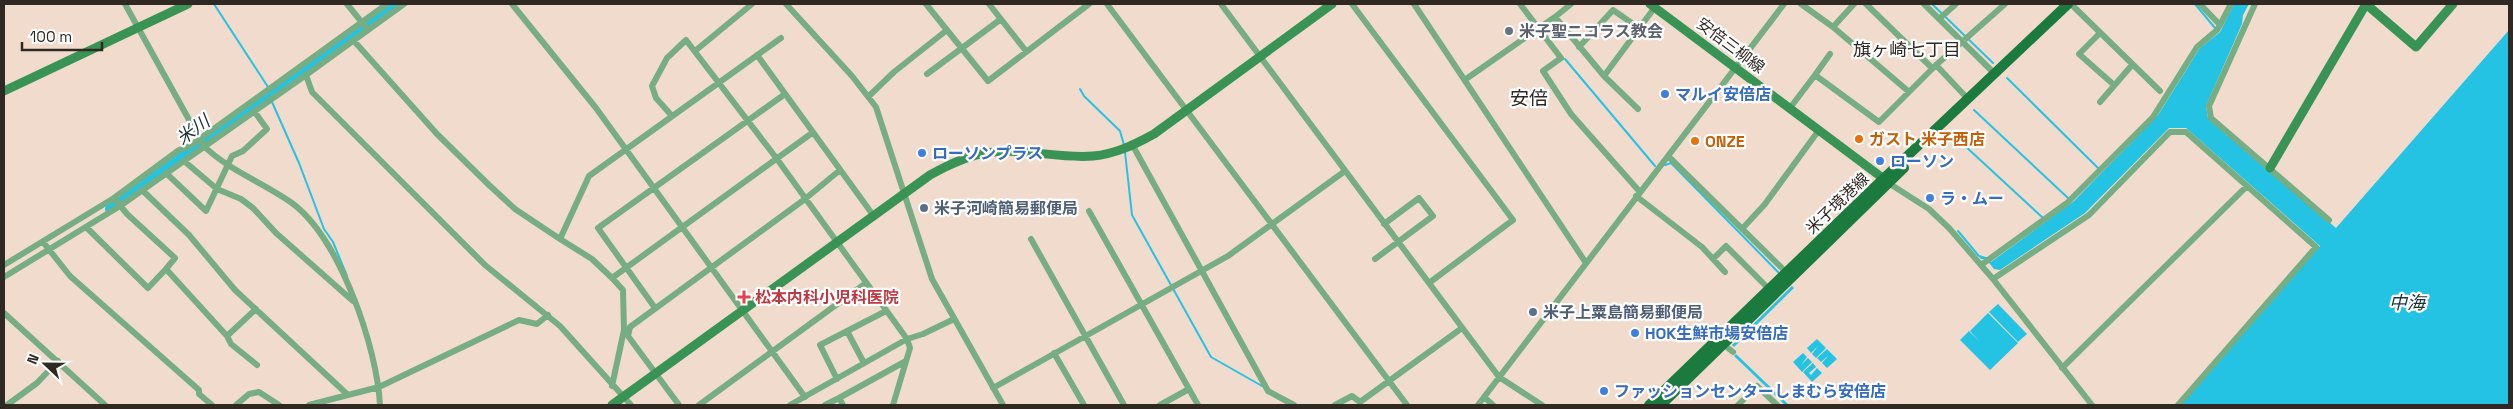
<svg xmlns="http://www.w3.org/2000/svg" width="2513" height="409" font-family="'Space Grotesk','Noto Sans JP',sans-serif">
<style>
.water{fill:#25c3e3}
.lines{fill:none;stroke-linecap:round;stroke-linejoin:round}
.stream{stroke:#25c3e3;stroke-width:2}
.river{stroke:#25c3e3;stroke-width:10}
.street{stroke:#77ad83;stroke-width:6}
.secondary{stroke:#399355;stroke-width:9}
.primary{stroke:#1b7b3f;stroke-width:10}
.worship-dot{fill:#6b7280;stroke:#fff;stroke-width:2}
.shop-dot{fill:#3f7fe0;stroke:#fff;stroke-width:2}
.food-dot{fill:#e8710a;stroke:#fff;stroke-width:2}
.service-dot{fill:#5c6f8a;stroke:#fff;stroke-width:2}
.health-dot{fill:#e0444e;stroke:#fff;stroke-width:2}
.labels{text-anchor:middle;stroke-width:4.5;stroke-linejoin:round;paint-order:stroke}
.worship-label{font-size:16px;font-weight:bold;fill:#5b616d;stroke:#fff;text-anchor:start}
.street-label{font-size:16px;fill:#302823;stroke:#fff}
.shop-label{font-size:16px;font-weight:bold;fill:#366cbe;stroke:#fff;text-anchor:start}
.food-label{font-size:16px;font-weight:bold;fill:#c56008;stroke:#fff;text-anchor:start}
.service-label{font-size:16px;font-weight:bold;fill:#4e5e75;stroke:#fff;text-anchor:start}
.health-label{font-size:16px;font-weight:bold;fill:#be3a42;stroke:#fff;text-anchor:start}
.neighbourhood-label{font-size:18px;fill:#302823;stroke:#fff}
.water-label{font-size:18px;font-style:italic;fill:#1a3238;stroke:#fff}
.quarter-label{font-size:19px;fill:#302823;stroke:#fff}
</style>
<rect width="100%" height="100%" fill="#f0dbcd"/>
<path class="water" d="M2234 4H2249L2243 15 2242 24 2206 106 2208 118 2336 228 2509 30V405H2181L2320 246 2186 128H2169L2085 213 2000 270 1994 269 1986 259H1981L1976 254 1989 258 1991 262 2074 201 2158 115 2200 48 2220 32Z
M1792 286 1794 288 1734 347 1732 345Z
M1998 304 2027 334 2018 342 1989 312Z
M1988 313 2018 343 1990 370 1960 340 1969 331 1979 341 1970 331Z
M1817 339 1826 348 1816 358 1812 354 1818 346 1811 353 1807 348Z
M1827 349 1837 359 1827 368 1822 363 1828 356 1821 362 1817 358Z
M1803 353 1807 357 1801 365 1808 358 1812 362 1802 372 1793 362Z
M1736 354 1789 405H1785L1734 356Z
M1813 363 1816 367 1809 373 1811 375 1817 368 1822 373 1812 382 1803 372Z"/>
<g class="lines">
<path class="stream" d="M214 4 268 87
M1932 4 1993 63
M2195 4 2215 28
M1565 59 1655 166
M2007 78 2098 168
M1080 89 1084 96 1120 131 1124 145
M272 102 299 163 324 229 333 242 347 276
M1974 110 2068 198
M1951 133 2043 218
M1125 152 1132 215 1201 339 1211 357 1262 386
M1665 165 1671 163 1779 273
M1958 231 1978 255"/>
<path class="river" d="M110 209 395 4"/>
<path class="street" d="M125 4 203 145C226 169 264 183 292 203 340 239 377 347 380 405
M347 4 368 30 306 75 312 92 485 265 560 326 631 405
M512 4 596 108 805 397
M786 4 852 76 876 107 932 279 1003 405
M926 4 988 81 1089 4
M989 4 1026 51
M1107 4 1407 405
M1221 4 1499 377 1542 405
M1352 4 1513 220 1429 283
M1414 4 1586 263
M1520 4 1561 58 1543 71 1571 114 1640 192
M1801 4 1833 27
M1854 4 1833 27 1908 91
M1866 4 1932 68
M1924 4 1995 74
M2200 4 2220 25 2231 4
M2255 4 2209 106 2211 118 2329 220
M2074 7 2160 91
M1555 17 1571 4
M1939 19 1956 4
M368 30 404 4
M2100 33 2079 54 2114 85
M781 38 589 176 560 239 592 259 612 278 812 133
M354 41 437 134 489 185 515 209 560 239
M1579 47 1613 10 1639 28
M695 51 752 4
M757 55 873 215
M1936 65 1968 99
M927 74 1001 19
M1815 75 1830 54
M1604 76 1655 7
M1466 79 1555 17 1604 76 1638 109
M869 96 894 72 947 30
M2100 102 2132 65
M1790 108 1815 75 1879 122 1936 65 2005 4
M672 116 656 98 652 86 667 58 686 40 777 159 907 339 910 348 893 405
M1133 146 1268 391 1294 405
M1668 156 1788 274
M184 161 217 189 241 199 253 208 276 233 353 301
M166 173 206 211 232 156 243 151 267 129 254 111
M1890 184 1929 209 1949 228 1993 279 2092 405
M142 190 189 235 235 290 348 395
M1636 196 1702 247 1725 272
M114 198 127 214 175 258 166 269 227 336
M1089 211 1198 405
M87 228 148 288 166 269
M1742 229 1765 204 1819 130
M1031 239 1124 405
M43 242 70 276 199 390V394L212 405
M1375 259 1433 216 1419 198 1384 224
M1713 259 1726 246 1769 289
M4 265 114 198 179 150 190 146 387 4
M1981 265 2067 203 2153 117 2197 47 2217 30 2220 25
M4 277 120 206 306 75
M612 278 623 290 624 330 629 331
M1993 279 2089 215 2170 132H2186L2316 247 2178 405
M655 308 598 228 785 94
M256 309 227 336 231 344 257 365
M4 313 105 405
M847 331 864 363
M1723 344 1733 352
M1054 353 1084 405
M2062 368 2247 186
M837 379 820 345 886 311
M612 386 624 330
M993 388 1228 256 1345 171
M1484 397 1493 405
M7 405 37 383 58 361
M236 405 249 394 259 392 279 405
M309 405 379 387 519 320 537 324 548 315
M679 405 628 336 630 327 805 199 840 170
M699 405 866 283
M790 405 907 339 923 334 954 319
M825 405 839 398
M843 405 839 398 906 361
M1160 405 1189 389
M1335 405 1352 396 1360 402 1462 328
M1478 405 1784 4
M1738 405 1757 386 1777 405"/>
<path class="secondary" d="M1650 4 1888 182
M2366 4 2416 47 2453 4
M4 91 188 4
M2270 168 2366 4
M612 405 930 175C948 165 966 156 986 153 1022 147 1057 159 1093 156 1115 154 1134 145 1154 134L1332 4"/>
<path class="primary" d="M1649 405 1883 179 2068 4
M1661 405 1904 168"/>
</g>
<circle class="worship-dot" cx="1509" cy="31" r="5"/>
<g class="shop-dot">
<circle cx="1665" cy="94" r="5"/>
<circle cx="922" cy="153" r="5"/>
<circle cx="1880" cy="161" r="5"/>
<circle cx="1930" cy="198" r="5"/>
<circle cx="1635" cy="333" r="5"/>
<circle cx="1604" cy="391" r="5"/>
</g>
<g class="food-dot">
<circle cx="1859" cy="139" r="5"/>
<circle cx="1695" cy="141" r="5"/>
</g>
<g class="service-dot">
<circle cx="924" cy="208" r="5"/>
<circle cx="1533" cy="312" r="5"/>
</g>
<path class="health-dot" d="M741.5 289.5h5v5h5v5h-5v5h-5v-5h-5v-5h5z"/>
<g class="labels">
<g class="worship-label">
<text x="1519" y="37">米子聖ニコラス教会</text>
</g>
<g class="street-label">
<text transform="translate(1731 45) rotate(37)" y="6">安倍三柳線</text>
<text transform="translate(1837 203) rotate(-44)" y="6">米子境港線</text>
</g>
<g class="shop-label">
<text x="1675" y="100">マルイ安倍店</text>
<text x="932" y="159">ローソンプラス</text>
<text x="1890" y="167">ローソン</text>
<text x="1940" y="204">ラ・ムー</text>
<text x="1645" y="339">HOK生鮮市場安倍店</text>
<text x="1614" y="397">ファッションセンターしまむら安倍店</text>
</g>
<g class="food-label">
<text x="1869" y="145">ガスト 米子西店</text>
<text x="1705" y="147">ONZE</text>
</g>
<g class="service-label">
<text x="934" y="214">米子河崎簡易郵便局</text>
<text x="1543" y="318">米子上粟島簡易郵便局</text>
</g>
<g class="health-label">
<text x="755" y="303">松本内科小児科医院</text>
</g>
<g class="neighbourhood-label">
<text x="1907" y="56">旗ヶ崎七丁目</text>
</g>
<g class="water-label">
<text transform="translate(193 130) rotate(-36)" y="6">米川</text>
<text x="2407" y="309">中海</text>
</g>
<g class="quarter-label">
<text x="1529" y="105">安倍</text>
</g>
</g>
<rect width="2513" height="409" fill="none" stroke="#302823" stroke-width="10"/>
<g transform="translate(45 364) rotate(292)" stroke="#ffffff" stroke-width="4" paint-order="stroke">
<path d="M0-4L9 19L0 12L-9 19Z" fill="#302823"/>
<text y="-8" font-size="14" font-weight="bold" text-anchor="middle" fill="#302823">N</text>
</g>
<path d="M22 42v8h80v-8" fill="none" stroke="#302823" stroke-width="2.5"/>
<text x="30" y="42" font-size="15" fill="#302823" stroke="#ffffff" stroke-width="4" paint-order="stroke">100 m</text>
</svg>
